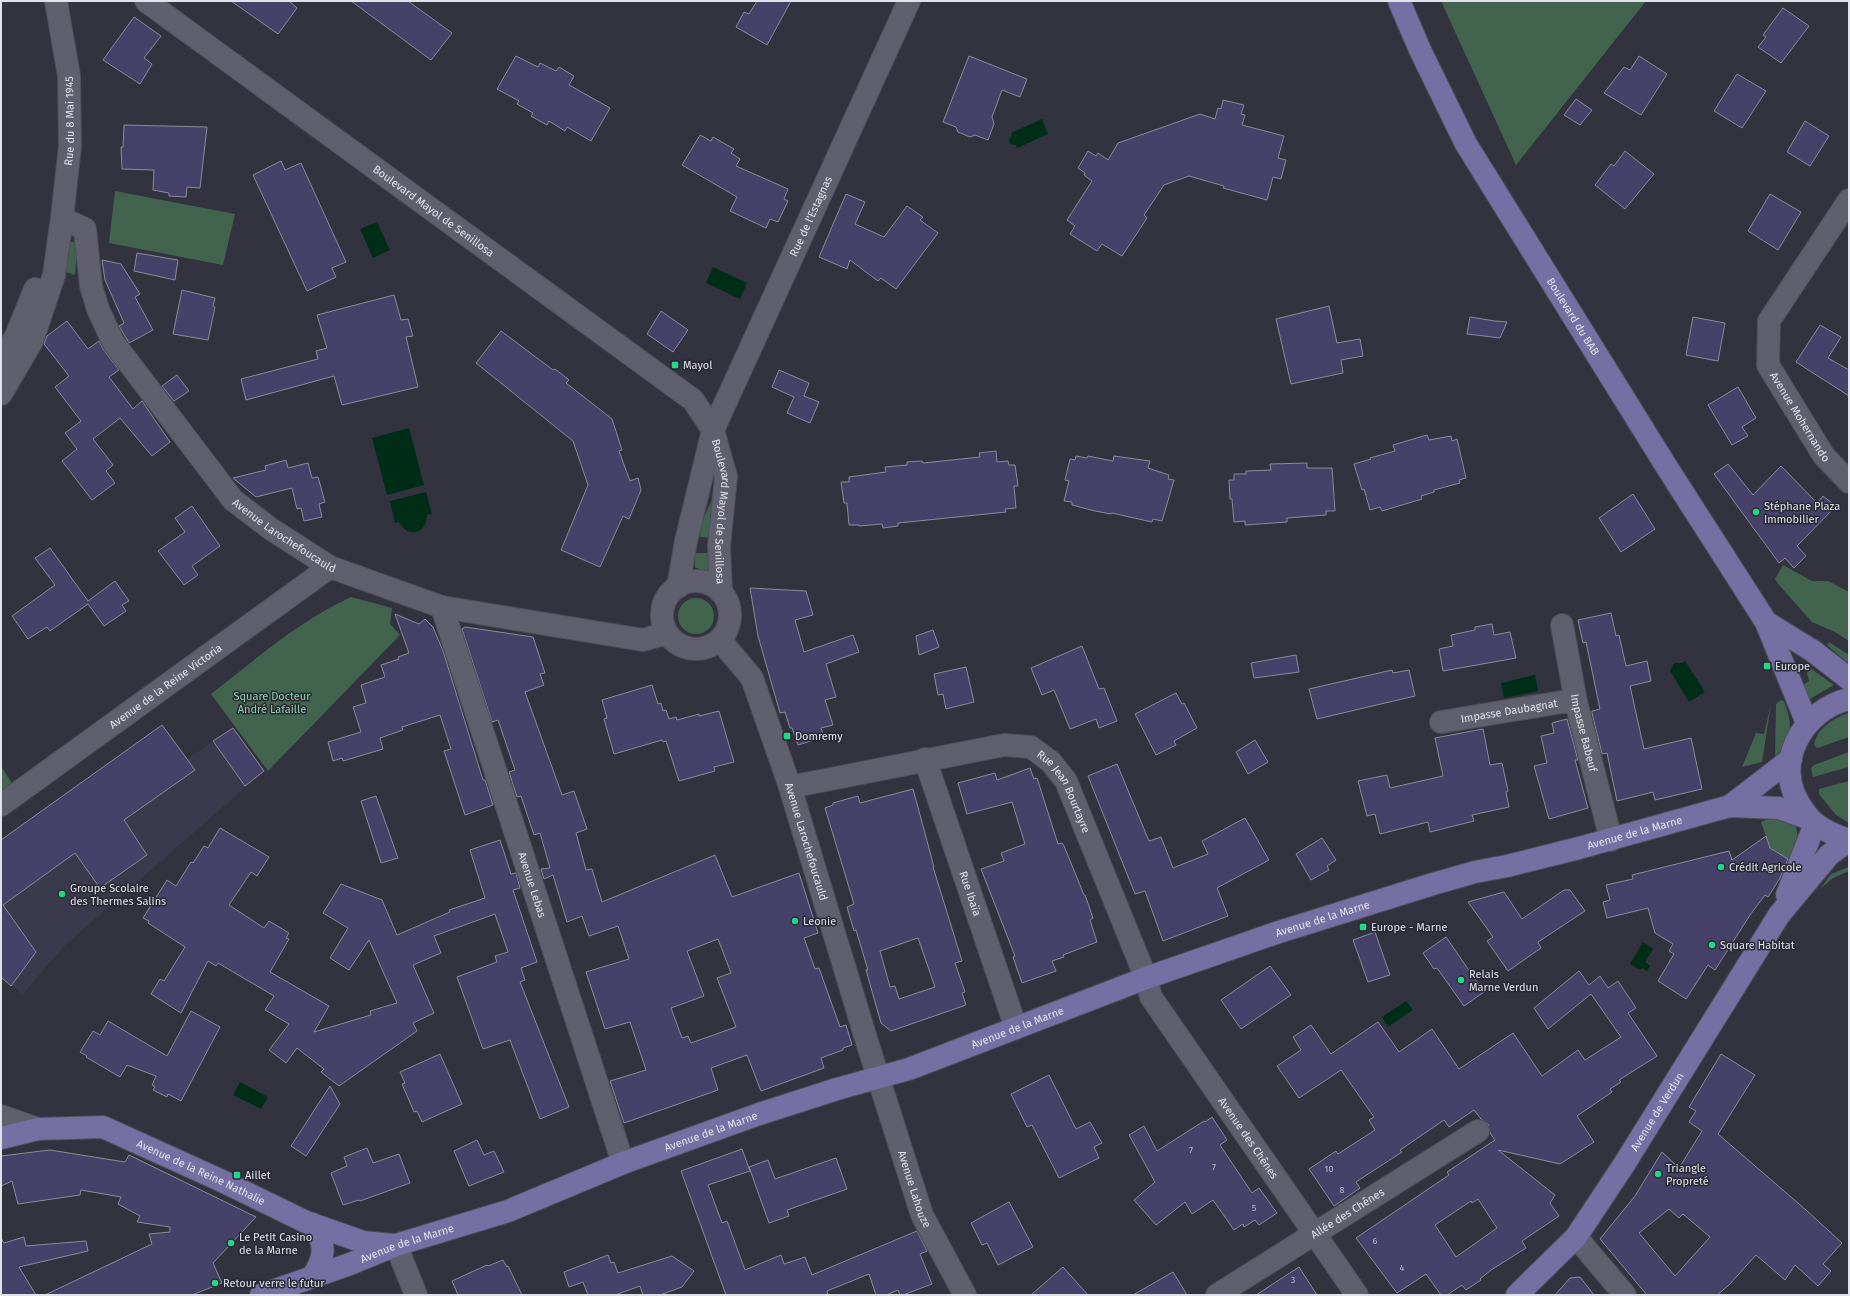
<svg xmlns="http://www.w3.org/2000/svg" width="1850" height="1296" font-family="'Fira Sans',sans-serif">
<style>
.built{fill:#3b394c}
.green{fill:#42644f}
.water{fill:#002d17}
.building{fill:#454168;stroke:#8c8b9a;fill-rule:evenodd}
.lines{fill:none;stroke-linecap:round;stroke-linejoin:round}
.minor-casing{stroke:#4e4e58;stroke-width:24}
.major-casing{stroke:#4e4e58;stroke-width:24}
.minor{stroke:#605f6e;stroke-width:22}
.major{stroke:#756fa3;stroke-width:22}
.poi-dot{fill:#20d887;stroke:#292834;stroke-width:1.5}
.labels{text-anchor:middle;stroke-width:3;stroke-linejoin:round;paint-order:stroke}
.number-label{font-size:9px;fill:#bbbaca}
.street-label{font-size:11px;fill:#e2e2ea;stroke:#292834}
.poi-label{font-size:11px;fill:#e2e2ea;stroke:#292834;text-anchor:start}
.park-label{font-size:11px;fill:#8bd3a8;stroke:#292834}
</style>
<rect width="100%" height="100%" fill="#33323f"/>
<path class="built" d="M162 725 187 759 233 728 264 771 63 947 23 994 1 977V840Z"/>
<path class="green" d="M1441 1H1646L1516 165Z
M115 191 235 214 223 265 109 243Z
M70 242H75L77 246 75 275 62 271Z
M714 496 715 538 700 537 701 523Z
M695 553H713L711 570 706 572 695 567Z
M1783 565 1812 581H1828L1849 592V641L1835 632 1812 622 1779 585 1775 579Z
M351 597 392 608 390 624 400 635 268 771 211 694C256 659 299 621 351 597Z
M678 616a18 18 0 1 1 36 0a18 18 0 1 1-36 0Z
M1829 642 1849 655V664L1827 645Z
M1810 668 1834 685 1810 699H1808L1803 685 1809 681 1807 673Z
M1781 700 1784 701C1793 724 1793 739 1775 757L1776 704Z
M1771 704 1762 762 1742 767 1756 733 1764 734Z
M1849 713V737L1821 747 1817 748 1814 745C1816 729 1835 717 1849 713Z
M1849 752V767L1813 777 1811 768 1814 765Z
M1 766 16 790 1 801Z
M1849 781V823L1836 815 1819 794V789Z
M1774 817 1793 819C1801 835 1796 845 1791 861L1770 848 1761 822Z
M1849 867V871L1833 878 1820 889 1831 874Z"/>
<path class="water" d="M1042 119 1048 134 1017 148 1016 145 1010 144 1009 139 1012 136 1011 133Z
M377 222 390 250 373 258 360 229Z
M713 267 747 283 740 299 706 283Z
M409 428 424 485 387 495 372 438Z
M426 492 432 514 427 515C427 534 408 539 399 522L395 523 390 501Z
M1685 661 1705 692 1689 702 1670 671 1674 663H1682Z
M1535 675 1538 691 1504 698 1501 683Z
M1643 942 1653 949 1645 962 1650 966 1647 971 1642 968 1640 970 1630 964Z
M1406 1001 1413 1010 1388 1027 1382 1017Z
M240 1082 268 1097 261 1109 233 1095Z"/>
<path class="building" d="M231 1H289L297 8 278 34Z
M351 1H408L452 33 431 60Z
M757 1H791L767 45 736 27 744 12 749 14Z
M1783 8 1809 26 1781 63 1758 47 1766 37 1763 35Z
M134 17 161 36 144 58 152 64 140 84 103 60Z
M516 56 538 67 540 63 556 71 559 67 574 76 569 85 610 108 591 141 567 127 565 131 549 121 547 125 531 116 533 113 517 104 519 101 497 89Z
M969 56 1027 79 1020 97 1002 90 992 117 994 124 988 140 975 135 970 137 958 132 956 127 943 122Z
M1639 56 1667 74 1641 115 1604 93 1624 67 1630 70Z
M1737 74 1766 91 1742 128 1714 111Z
M1576 99 1592 110 1580 125 1564 115Z
M1223 100 1244 105 1241 114 1245 115 1242 125 1284 136 1278 158 1286 160 1281 179 1273 177 1267 200 1223 188 1224 186 1189 176 1164 185 1144 215 1147 218 1122 256 1102 244 1097 251 1070 234 1075 226 1067 220 1092 181 1084 175 1085 173 1078 168 1088 151 1096 156 1098 153 1108 160 1118 143 1200 114 1215 119 1218 108 1221 109Z
M1805 121 1829 136 1810 166 1787 152Z
M124 125 207 127 200 188 187 187 186 197 169 196V193L153 190 154 170 122 169 121 147H123Z
M700 135 711 141 713 137 734 149 731 153 740 159 736 166 788 189 784 199 788 201 778 222 770 219 766 228 730 211 737 197 682 165Z
M1625 151 1654 174 1625 209 1595 185 1611 164 1614 166Z
M281 161 285 170 301 163 346 262 332 268 336 277 307 291 253 175Z
M846 194 865 202 855 224 884 237 907 206 923 217 920 220 938 233 896 289 881 278 878 281 850 260 847 269 819 257Z
M1770 194 1801 212 1778 250 1748 231Z
M137 253 178 260 175 280 134 271Z
M102 260 121 264 140 294 135 297 153 330 129 343 119 326 124 323 105 280Z
M182 290 215 298 213 306 215 307 208 340 173 334Z
M394 295 401 320 408 319 413 336 406 337 418 387 342 405 334 376 246 400 241 379 318 359 316 351 327 348 317 315Z
M1329 306 1337 343 1360 339 1363 356 1341 360 1343 373 1291 384 1276 319Z
M661 311 688 330 673 352 647 334Z
M1470 317 1495 321 1507 322 1500 338 1484 336 1467 334Z
M1693 317 1725 323 1718 361 1686 355Z
M67 321 88 349 99 341 103 349 119 370 109 377 133 409 142 401 170 442 152 456 120 418 93 439 113 465 106 471 115 483 92 500 62 461 77 449 65 433 81 421 55 387 69 376 44 344 47 336Z
M1820 325 1841 337 1828 358 1849 370V396L1796 362Z
M501 331 553 370 555 369 569 380 566 383 612 419 622 450 619 451 630 481 638 478 641 490 629 519 623 516 600 567 561 550 588 485 573 441 476 363Z
M779 370 809 383 804 396 819 402 810 423 787 413 794 397 772 387Z
M177 375 189 391 174 401 162 386Z
M1738 387 1756 418 1742 427 1748 436 1732 445 1708 405Z
M1427 435 1429 440 1451 436 1452 441 1457 439 1466 478 1459 480 1460 483 1434 490V492L1421 496 1422 499 1382 511 1380 507 1370 510 1364 489 1362 490 1354 464 1371 459 1370 458 1395 451 1393 445Z
M996 451 997 462 1008 461 1009 465H1015L1018 486H1014L1016 508 1005 509 1006 512 898 523V526L883 528 882 524 859 526V525H849L847 503H844L841 482H849V477L886 472 885 467 907 465V462L922 461 923 463 980 457 979 453Z
M1076 456 1087 458 1088 456 1113 461 1114 456 1150 461 1148 468 1169 475 1168 479 1174 480 1162 521 1153 519 1152 522 1112 513 1111 514 1095 511 1072 505V502L1064 501 1069 481 1065 480 1070 459 1075 460Z
M286 460 288 468 308 463 312 478 318 477 325 502 319 504 322 517 304 521 301 508 297 509 292 488 256 497 233 478 266 470 265 466Z
M1307 463V468H1332L1335 511H1326V515L1287 518V522L1245 525V521L1234 522 1232 499H1230L1229 480H1234V474H1246V471L1271 470 1270 464Z
M1728 464 1753 495 1781 466 1817 503 1823 496 1836 506 1797 546 1806 556 1794 568 1785 558 1779 563 1714 474Z
M1633 494 1655 529 1621 552 1599 518Z
M192 506 220 546 192 566 198 575 184 585 158 551 185 532 175 518Z
M50 548 88 601 115 581 129 601 122 605 126 611 104 626 88 604 50 631 47 627 28 639 12 616 55 585 35 558Z
M750 588 806 591 813 615 795 620 804 652 853 635 859 652 826 664 836 697 825 700 833 725 821 728 824 737 798 745 792 728H790L785 712 780 713 758 636Z
M1611 613 1616 636 1619 635 1626 666 1647 661 1651 681 1630 686 1644 749 1691 738 1702 789 1655 800 1653 792 1617 801 1607 753 1602 754 1592 713V711L1600 709 1586 642 1583 643 1578 620Z
M395 614 419 624 425 619 433 627 443 651 483 780H485L493 805 465 815 444 751 451 749 440 715 402 727 403 730 380 738 383 749 343 761 342 758 333 761 328 742 361 732 353 707 366 703 361 685 385 677 381 665 399 659 398 657 409 653Z
M1492 624 1494 635 1510 632 1516 658 1443 671 1439 649 1453 646 1451 635 1475 630V627Z
M465 627 533 637 545 673 540 674 544 685 525 692 562 795 574 791 587 829 576 833 586 870 592 869 602 902 715 855 732 897 799 873 818 933 804 938 815 969 819 968 840 1027 846 1025 852 1045 843 1048V1050L821 1058 824 1068 761 1091 747 1055 711 1068 718 1090 624 1123 610 1081 646 1070 630 1022 605 1029 586 972 629 959 618 926 589 936 582 916 567 922 553 875 544 879 541 869 550 868 540 833 534 835 521 796 517 797 509 772 515 770 498 720 492 722 462 629ZM718 939 731 973 717 978 736 1027 691 1043 688 1036 682 1038 671 1008 704 996 687 951Z
M933 630 939 647 919 655 916 636Z
M1082 646 1099 689 1104 688 1117 721 1099 728 1096 719 1070 729 1054 690 1042 695 1031 668Z
M1296 655 1299 672 1254 678 1251 663Z
M966 667 974 702 946 709 943 694 938 695 934 674Z
M1392 670 1393 673 1409 670 1415 696 1317 719 1309 689Z
M652 685 658 704 661 703 663 711 666 710 669 719 676 717 677 720 699 714V716L719 711 734 762 714 767 715 771 679 781 666 741 663 742 662 740 614 754 604 719 607 718 602 700Z
M1176 693 1182 704 1184 703 1197 728 1174 741 1176 745 1156 755 1135 714Z
M1567 719 1578 760H1575L1588 808 1549 819 1534 766 1547 763 1541 736 1554 733 1552 723Z
M162 725 195 770 124 820 147 855 100 888 75 853 3 905 36 952 11 986 1 977V840Z
M233 728 264 771 245 786 213 741Z
M1483 729 1490 765 1502 763 1508 791 1506 792 1509 807 1472 815 1474 821 1430 832 1428 822 1380 834 1375 814 1367 816 1358 781 1387 775 1390 788 1443 776 1435 738Z
M1255 740 1268 762 1248 774 1236 752Z
M1117 764 1149 841 1161 837 1173 868 1208 854 1202 841 1245 818 1269 860 1217 888 1228 916 1163 941 1145 891 1135 894 1088 776Z
M1030 768 1034 779 1037 778 1058 844 1062 843 1064 846 1084 895H1085L1093 918 1090 920 1097 942 1063 955 1064 957 1052 961 1056 971 1022 983 1013 957 1015 956 981 869 1004 861 1001 853 1025 844 1012 802 967 814 958 783 995 773 997 780Z
M913 789 934 867H933L962 961 955 963 965 992 962 993 966 1005 891 1031 881 1023 866 970H868L856 930 854 931 847 907 854 904 825 808 833 805V803L858 796 860 803ZM918 938 935 987 899 999 895 986 890 987 880 951Z
M376 796 398 858 381 863 361 801Z
M220 828 269 857 257 876 251 872 229 905 264 928 269 921 289 933 286 938 289 939 270 972 329 1006 314 1032 371 1015 370 1011 397 1003 369 940 349 970 330 958 348 928 323 913 341 884 382 900 397 935 450 912 449 910 485 898 470 850 500 840 511 874 516 873 520 888 513 890 537 962 521 968 525 980 520 982 569 1107 540 1119 510 1040 483 1049 457 977 497 962 495 956 508 952 495 914 434 936 441 953 413 965 434 1013 413 1023 417 1031 339 1086 321 1072 324 1069 297 1048 286 1063 269 1050 289 1024 265 1010 274 996 218 963 216 966 208 961 181 1013 151 994 160 979 164 981 185 947 148 923 149 921 143 918 167 880 176 886 191 862 193 863 204 846 208 848Z
M1766 836 1770 848 1788 859 1780 878 1768 897 1765 895 1750 915 1715 970 1708 965 1686 999 1658 981 1674 954 1669 951 1673 944 1655 933 1648 908 1607 918 1603 902 1610 900 1606 885 1633 879 1632 875 1729 851 1732 860Z
M1322 838 1336 860 1327 866 1329 870 1311 880 1296 854Z
M1564 890H1570L1585 911 1538 942 1541 948 1508 971 1487 941 1493 937 1468 902 1504 892 1522 919Z
M1375 932 1390 975 1368 982 1353 940Z
M1446 937 1484 992 1464 1006 1437 968 1434 969 1423 953Z
M1270 966 1291 995 1241 1029 1221 1000Z
M1579 971 1589 985 1600 976 1608 988 1618 981 1636 1008 1628 1013 1657 1056 1619 1080 1621 1082 1610 1089 1612 1092 1577 1116 1594 1142 1560 1164 1498 1150 1555 1195 1550 1203 1559 1216 1522 1241 1526 1248 1491 1270 1480 1279 1481 1280 1466 1290 1462 1285 1447 1295H1441L1426 1274 1397 1293 1356 1238 1449 1175 1447 1172 1495 1140 1490 1133 1488 1124 1481 1119 1474 1110 1449 1127 1444 1120 1400 1150 1402 1152 1356 1182 1360 1188 1334 1206 1309 1169 1336 1151 1338 1154 1375 1130 1369 1120 1374 1117 1341 1070 1299 1098 1277 1066 1301 1050 1293 1037 1311 1025 1331 1054 1378 1022 1399 1052 1432 1029 1459 1069 1513 1033 1542 1076 1578 1050 1585 1060 1621 1037 1591 994 1548 1029 1534 1008ZM1478 1199 1497 1228 1456 1257 1435 1225 1471 1201 1472 1203Z
M191 1011 220 1027 181 1101 168 1094 167 1097 153 1090 155 1087 152 1085 156 1076 127 1065 120 1077 86 1057 87 1056 80 1052 93 1031 100 1035 108 1021 167 1056Z
M440 1054 462 1104 422 1122 417 1111 414 1112 402 1084 405 1083 400 1072Z
M1721 1054 1755 1075 1718 1134 1806 1210 1842 1243 1823 1264 1831 1271 1818 1286 1795 1265 1785 1280 1756 1255 1729 1285 1717 1295H1647L1600 1239 1635 1196 1662 1152 1679 1168 1702 1131 1689 1122 1696 1111 1689 1107ZM1669 1209 1679 1218 1683 1214 1710 1237 1675 1276 1639 1233Z
M1049 1075 1076 1129 1090 1122 1102 1143 1094 1147 1099 1158 1059 1178 1032 1125 1027 1127 1011 1094Z
M330 1086 340 1104 306 1156 291 1146Z
M1212 1117 1227 1140 1220 1145 1252 1193 1259 1188 1277 1213 1259 1225 1255 1220 1244 1227 1243 1224 1234 1230 1213 1200 1192 1214 1185 1202 1156 1225 1134 1200 1155 1182 1129 1135 1144 1126 1157 1151 1204 1121 1205 1122Z
M477 1140 484 1155 494 1151 504 1172 469 1186 454 1151Z
M367 1148 373 1163 399 1154 410 1183 360 1201 359 1200 343 1205 331 1173 347 1166 344 1157Z
M742 1149 750 1171 708 1185 722 1223 727 1221 745 1270 781 1255 784 1264 805 1257 812 1275 917 1231 927 1251 920 1254 932 1284 903 1295H900L898 1290 886 1295H876L869 1274 827 1291 828 1295H726L681 1171Z
M50 1150 125 1162 129 1155 256 1217 213 1263 222 1283 192 1295H45L152 1244 149 1234 170 1232V1227L137 1222 140 1216 118 1204 121 1197 81 1190 80 1195 18 1204 12 1181 1 1186V1156Z
M836 1158 847 1189 787 1210 789 1216 769 1223 749 1167 768 1160 775 1179Z
M1009 1202 1033 1247 998 1265 987 1243 982 1245 971 1223Z
M24 1237 26 1246 86 1241 88 1251 19 1267 36 1295H1V1238L4 1243Z
M608 1255 611 1263 614 1262 618 1273 672 1256 694 1271 682 1287 660 1295H643L640 1286 615 1295H588L583 1282 569 1287 564 1272Z
M503 1260 507 1267 508 1266 522 1295H458L452 1281 487 1265 488 1266Z
M1063 1267 1088 1295H1031Z
M1299 1267 1317 1295H1256Z
M1173 1272 1187 1295H1133Z
M1580 1277 1594 1295H1555L1570 1278Z"/>
<g class="lines">
<defs>
<g id="minor">
<path id="s1" d="M146 1 693 400 713 430 726 477 719 546 721 592"/>
<path id="s2" d="M1849 200 1769 321 1768 365 1824 456 1849 482"/>
<path id="s3" d="M62 218 85 229 91 286 98 309 113 342 233 500 271 529 330 567 442 607 643 640 667 633"/>
<path d="M1 361 16 336 35 289"/>
<path id="s4" d="M1 394 32 341 54 275 62 218 70 146 69 76 56 1"/>
<circle cx="696" cy="615" r="34"/>
<path id="s5" d="M678 587 686 541 713 430 909 1"/>
<path id="s6" d="M442 607 623 1163"/>
<path id="s7" d="M1562 625 1576 702 1611 840"/>
<path id="s8" d="M720 640 752 678 790 787 867 1042 922 1215 965 1295"/>
<path id="s9" d="M1441 722 1562 702H1576"/>
<path id="s10" d="M925 759 1016 1028"/>
<path id="s11" d="M790 787 1004 745 1031 747 1051 762 1066 781 1146 978 1151 997 1357 1295"/>
<path id="s12" d="M1 805 330 567"/>
<path d="M1 1116 38 1129"/>
<path d="M1576 1237 1625 1295"/>
<path d="M396 1245 416 1295"/>
<path id="s13" d="M1217 1295 1478 1131"/>
</g>
<g id="major">
<path id="s14" d="M1399 1 1420 50 1466 144 1668 469 1766 622 1807 723"/>
<path d="M1766 622 1813 651 1849 679"/>
<path d="M1849 699C1802 710 1771 765 1802 808 1806 814 1810 820 1816 824 1826 832 1837 836 1849 840"/>
<path d="M1730 806 1791 759"/>
<path d="M1787 895 1815 824"/>
<path id="s15" d="M1 1138 38 1129 103 1127 222 1181 306 1222 363 1242 393 1245"/>
<path d="M312 1224C326 1243 326 1256 313 1276"/>
<path id="s16" d="M261 1295 350 1264 396 1245 508 1211 623 1163 759 1114 837 1089 909 1069 1146 978 1279 932 1433 884 1475 872 1507 866 1579 848 1730 806 1779 808 1810 819"/>
<path id="s17" d="M1517 1295 1576 1237 1625 1163 1779 915 1829 855 1849 840"/>
</g>
</defs>
<use href="#minor" class="minor-casing"/>
<use href="#major" class="major-casing"/>
<use href="#minor" class="minor"/>
<use href="#major" class="major"/>
</g>
<g class="poi-dot">
<rect x="671" y="361" width="8" height="8" rx="2"/>
<circle cx="1756" cy="512" r="4"/>
<rect x="1763" y="662" width="8" height="8" rx="2"/>
<rect x="783" y="732" width="8" height="8" rx="2"/>
<circle cx="1721" cy="867" r="4"/>
<circle cx="62" cy="894" r="4"/>
<circle cx="795" cy="921" r="4"/>
<rect x="1359" y="923" width="8" height="8" rx="2"/>
<circle cx="1712" cy="945" r="4"/>
<circle cx="1461" cy="980" r="4"/>
<circle cx="1658" cy="1174" r="4"/>
<rect x="233" y="1171" width="8" height="8" rx="2"/>
<circle cx="231" cy="1243" r="4"/>
<circle cx="215" cy="1283" r="4"/>
</g>
<g class="labels">
<g class="number-label">
<text x="1191" y="1153">7</text>
<text x="1214" y="1170">7</text>
<text x="1329" y="1172">10</text>
<text x="1342" y="1193">8</text>
<text x="1254" y="1211">5</text>
<text x="1375" y="1244">6</text>
<text x="1402" y="1271">4</text>
<text x="1293" y="1283">3</text>
</g>
<g class="street-label">
<text dy="4" stroke="none"><textPath href="#s4" startOffset="286">Rue du 8 Mai 1945</textPath></text>
<text dy="4" stroke="none"><textPath href="#s1" startOffset="356">Boulevard Mayol de Senillosa</textPath></text>
<text dy="4" stroke="none"><textPath href="#s5" startOffset="396">Rue de l'Estagnas</textPath></text>
<text dy="4" stroke="none"><textPath href="#s14" startOffset="361">Boulevard du BAB</textPath></text>
<text dy="4" stroke="none"><textPath href="#s2" startOffset="250">Avenue Mohernando</textPath></text>
<text dy="4" stroke="none"><textPath href="#s1" startOffset="796">Boulevard Mayol de Senillosa</textPath></text>
<text dy="4" stroke="none"><textPath href="#s3" startOffset="404">Avenue Larochefoucauld</textPath></text>
<text dy="4" stroke="none"><textPath href="#s12" startOffset="203">Avenue de la Reine Victoria</textPath></text>
<text dy="4" stroke="none"><textPath href="#s9" startOffset="69">Impasse Daubagnat</textPath></text>
<text dy="4" stroke="none"><textPath href="#s7" startOffset="110">Impasse Babeuf</textPath></text>
<text dy="4" stroke="none"><textPath href="#s11" startOffset="302">Rue Jean Bourtayre</textPath></text>
<text dy="4" stroke="none"><textPath href="#s16" startOffset="1451">Avenue de la Marne</textPath></text>
<text dy="4" stroke="none"><textPath href="#s8" startOffset="222">Avenue Larochefoucauld</textPath></text>
<text dy="4" stroke="none"><textPath href="#s6" startOffset="292">Avenue Lebas</textPath></text>
<text dy="4" stroke="none"><textPath href="#s10" startOffset="142">Rue Ibaïa</textPath></text>
<text dy="4" stroke="none"><textPath href="#s16" startOffset="1127">Avenue de la Marne</textPath></text>
<text dy="4" stroke="none"><textPath href="#s16" startOffset="803">Avenue de la Marne</textPath></text>
<text dy="4" stroke="none"><textPath href="#s17" startOffset="232">Avenue de Verdun</textPath></text>
<text dy="4" stroke="none"><textPath href="#s16" startOffset="479">Avenue de la Marne</textPath></text>
<text dy="4" stroke="none"><textPath href="#s11" startOffset="698">Avenue des Chênes</textPath></text>
<text dy="4" stroke="none"><textPath href="#s15" startOffset="211">Avenue de la Reine Nathalie</textPath></text>
<text dy="4" stroke="none"><textPath href="#s8" startOffset="586">Avenue Lahouze</textPath></text>
<text dy="4" stroke="none"><textPath href="#s13" startOffset="154">Allée des Chênes</textPath></text>
<text dy="4" stroke="none"><textPath href="#s16" startOffset="155">Avenue de la Marne</textPath></text>
</g>
<g class="poi-label">
<text x="683" y="369">Mayol</text>
<text x="1764" y="510">Stéphane Plaza<tspan x="1764" dy="13">Immobilier</tspan></text>
<text x="1775" y="670">Europe</text>
<text x="795" y="740">Domremy</text>
<text x="1729" y="871">Crédit Agricole</text>
<text x="70" y="892">Groupe Scolaire<tspan x="70" dy="13">des Thermes Salins</tspan></text>
<text x="803" y="925">Leonie</text>
<text x="1371" y="931">Europe - Marne</text>
<text x="1720" y="949">Square Habitat</text>
<text x="1469" y="978">Relais<tspan x="1469" dy="13">Marne Verdun</tspan></text>
<text x="1666" y="1172">Triangle<tspan x="1666" dy="13">Propreté</tspan></text>
<text x="245" y="1179">Aillet</text>
<text x="239" y="1241">Le Petit Casino<tspan x="239" dy="13">de la Marne</tspan></text>
<text x="223" y="1287">Retour verre le futur</text>
</g>
<g class="park-label">
<text x="272" y="700">Square Docteur<tspan x="272" dy="13">André Lafaille</tspan></text>
</g>
</g>
<rect width="1850" height="1296" fill="none" stroke="#e2e2ea" stroke-width="4"/>
</svg>
